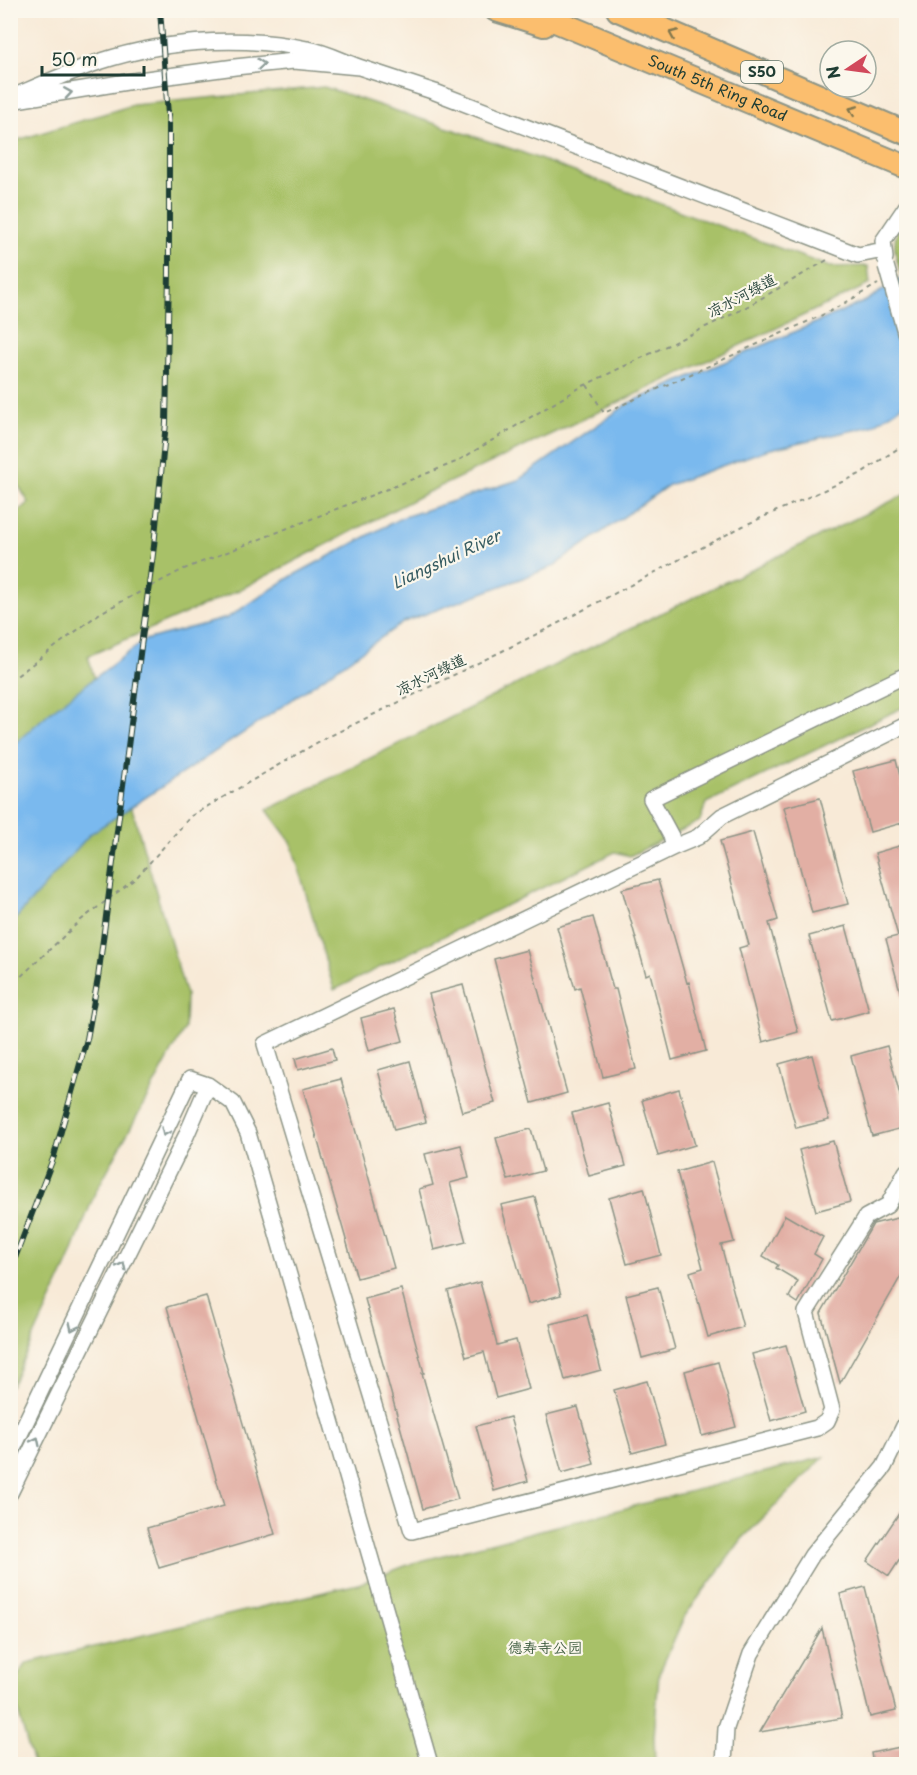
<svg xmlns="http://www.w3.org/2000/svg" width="917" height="1775" font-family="'Playpen Sans','LXGW WenKai TC',sans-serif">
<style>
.green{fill:#a8c167;stroke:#647f4e;stroke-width:1.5}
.water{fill:#7ab9ee;stroke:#4c7b91;stroke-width:1.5}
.building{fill:#e2afa4}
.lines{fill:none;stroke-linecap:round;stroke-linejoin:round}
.minor-casing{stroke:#8c9486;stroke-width:18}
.highway-casing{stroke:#8c9486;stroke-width:26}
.path{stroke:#8c9486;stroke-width:2;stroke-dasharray:4.5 4.5;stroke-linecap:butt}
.minor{stroke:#fff;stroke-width:15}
.highway{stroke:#fbbe6e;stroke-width:22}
.rail-casing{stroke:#1f3d34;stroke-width:6}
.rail{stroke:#fbf7ec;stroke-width:4;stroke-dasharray:11;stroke-linecap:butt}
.minor-bridge-casing{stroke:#8c9486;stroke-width:18;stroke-linecap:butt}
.minor-bridge{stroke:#fff;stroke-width:15}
.oneway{stroke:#82774e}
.oneway2{stroke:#8f9e9a}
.labels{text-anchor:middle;stroke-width:4.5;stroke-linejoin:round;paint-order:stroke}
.shield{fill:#fbf7ec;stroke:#61756b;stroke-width:1.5}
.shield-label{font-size:14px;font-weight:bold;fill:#1f3d34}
.street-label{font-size:15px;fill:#1f3d34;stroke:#fbf7ec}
.park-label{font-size:15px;fill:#415e41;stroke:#fbf7ec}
.water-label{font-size:16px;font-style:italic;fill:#365c62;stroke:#fbf7ec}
</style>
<rect width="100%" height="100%" fill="#fbf7ec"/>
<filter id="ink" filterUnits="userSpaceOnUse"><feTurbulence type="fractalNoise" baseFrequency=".0167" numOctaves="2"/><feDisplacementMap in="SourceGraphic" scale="12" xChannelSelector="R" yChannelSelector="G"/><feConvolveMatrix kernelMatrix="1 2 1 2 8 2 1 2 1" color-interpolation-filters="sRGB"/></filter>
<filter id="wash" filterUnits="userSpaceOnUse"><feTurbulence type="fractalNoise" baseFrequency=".008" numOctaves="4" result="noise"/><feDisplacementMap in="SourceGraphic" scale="24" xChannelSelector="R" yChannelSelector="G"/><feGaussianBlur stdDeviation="1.35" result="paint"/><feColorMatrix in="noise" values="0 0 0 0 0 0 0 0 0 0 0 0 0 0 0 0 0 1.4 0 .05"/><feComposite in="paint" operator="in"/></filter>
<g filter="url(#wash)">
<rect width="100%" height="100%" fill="#f8ead7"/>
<path class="green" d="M324 87 518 151 830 267 868 266 870 284 424 494 239 590 88 656 186 995 185 1028 94 1195 69 1261 11 1386 10 517 29 503 17 483 11 482V142L133 105Z
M906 218V275L902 278C895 255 888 238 906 218Z
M906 494V706L706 803 700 821 630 856 615 852 334 990 291 842 267 810 559 663Z
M824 1457 742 1539 684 1617 659 1674 654 1737 655 1764H33L11 1686 27 1663 358 1584 413 1563Z"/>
<path class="water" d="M906 275V403L872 426 766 450 669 485 552 567 404 622 251 728 90 834 11 924V747L51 711 145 640 227 618 292 576 401 518 518 480 629 403 866 301Z"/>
<g id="blocks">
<path class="building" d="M896 760 906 800V822L870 832 853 771Z
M820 798 848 904 812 913 784 807Z
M753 832 778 920 769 923 798 1032 763 1042 739 948 749 945 720 841Z
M906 844V1001L903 1002 886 939 898 936 875 853Z
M658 880 687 983 689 982 706 1051 672 1060 650 973 646 975 622 889Z
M593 917 613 989H616L636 1069 603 1077 580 987 575 989 557 927Z
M846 926 869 1011 832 1021 809 936Z
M527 950 567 1093 532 1103 494 959Z
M463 985 495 1103 462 1112 429 994Z
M394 1009 403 1041 369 1051 361 1018Z
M887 1046 906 1118V1127L872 1136 851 1056Z
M332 1048 335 1060 298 1070 295 1059Z
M812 1055 829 1120 796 1128 779 1064Z
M410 1061 426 1122 394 1130 378 1070Z
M341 1079 394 1268 357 1278 303 1089Z
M679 1089 695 1145 658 1156 642 1100Z
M608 1103 626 1166 589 1176 572 1113Z
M531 1129 543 1171 508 1180 496 1138Z
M833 1141 850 1202 816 1211 799 1150Z
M461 1145 469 1178 450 1183 466 1242 434 1250 419 1189 433 1185 425 1154Z
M712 1162 734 1242 721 1245 743 1327 708 1337 690 1272 703 1268 677 1172Z
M644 1188 661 1255 627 1264 609 1198Z
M535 1197 561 1295 528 1304 501 1205Z
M785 1215 823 1237 814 1254 822 1259 798 1303 789 1297 798 1281 776 1268 778 1265 763 1256Z
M906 1216V1267L840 1383 821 1313 873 1224Z
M480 1282 497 1345 516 1340 529 1389 496 1398 484 1352 466 1357 448 1291Z
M658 1287 675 1349 642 1358 626 1295Z
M401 1289 424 1373H422L458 1499 423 1509 365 1299Z
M206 1296 275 1534 159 1568 147 1528 224 1506 167 1307Z
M587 1315 601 1370 565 1380 550 1324Z
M786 1345 805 1411 771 1421 752 1354Z
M718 1362 736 1427 702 1436 685 1371Z
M647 1381 665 1444 632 1453 614 1390Z
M578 1407 594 1464 562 1473 546 1415Z
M510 1417 528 1481 494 1491 476 1426Z
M906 1503V1550L889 1576 867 1561Z
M865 1587 896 1711 870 1717 840 1594Z
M822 1628 842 1718 760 1732Z
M905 1746 906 1764H873L871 1753Z"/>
</g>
</g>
<g filter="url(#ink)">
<use href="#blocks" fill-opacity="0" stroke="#8c9486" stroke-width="1.5"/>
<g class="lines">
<defs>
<path id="minor" d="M359 67 435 92 858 255 884 250
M10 98C36 87 61 76 87 66 156 41 235 34 307 49 325 52 342 61 359 67L294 61 235 67 139 80 10 101
M885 258 883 241 906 207
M906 675 651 799 671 836 674 847 265 1044 412 1531 817 1428 827 1421 832 1410 806 1312 866 1217 888 1205 906 1172
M674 847 698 837 722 816 906 725
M10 1455 190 1079 208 1085 233 1103 248 1133 430 1764
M10 1493 186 1136 208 1085
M724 1764 726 1728 751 1654 812 1555 884 1467 906 1422"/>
<g id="highway">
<path d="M496 10 544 25"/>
<path id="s1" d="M529 10 906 167"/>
<path d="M618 10 906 133"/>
</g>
</defs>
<use href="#minor" class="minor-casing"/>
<use href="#highway" class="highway-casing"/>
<path class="path" d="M587 385 604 413 829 312 878 284
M10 681 100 613 184 569 456 462 581 387 741 310 829 259
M10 990 15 982 81 920 136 878 191 816 318 742 549 628 743 526 860 474 906 443"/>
<use href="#minor" class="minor"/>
<use href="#highway" class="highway"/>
<defs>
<path id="rail" d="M10 1271 54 1156 87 1039 98 978 154 546 166 423 169 273V128L160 10"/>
</defs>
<use href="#rail" class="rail-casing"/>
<use href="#rail" class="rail"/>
<defs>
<path id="minor-bridge" d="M886 266 906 335"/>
</defs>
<use href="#minor-bridge" class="minor-bridge-casing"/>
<use href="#minor-bridge" class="minor-bridge"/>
</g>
<defs><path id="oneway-chevron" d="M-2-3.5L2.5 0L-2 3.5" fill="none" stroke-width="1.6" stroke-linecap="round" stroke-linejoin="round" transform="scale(1.5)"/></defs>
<g class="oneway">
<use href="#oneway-chevron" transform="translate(673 34) rotate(-157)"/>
<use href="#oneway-chevron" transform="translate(853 110) rotate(-157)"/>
</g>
<g class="oneway2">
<use href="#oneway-chevron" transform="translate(261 64) rotate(-5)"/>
<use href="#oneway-chevron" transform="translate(68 93) rotate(-9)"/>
<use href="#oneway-chevron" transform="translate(165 1132) rotate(115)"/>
<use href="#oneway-chevron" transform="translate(122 1266) rotate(-64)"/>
<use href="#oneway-chevron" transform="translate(73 1327) rotate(115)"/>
<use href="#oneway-chevron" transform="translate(36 1441) rotate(-64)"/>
</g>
</g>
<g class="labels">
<rect class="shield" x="741" y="61" width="42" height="22" rx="4.5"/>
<g class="shield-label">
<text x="762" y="77">S50</text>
</g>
<g class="street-label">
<text dy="5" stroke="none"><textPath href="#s1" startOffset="204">South 5th Ring Road</textPath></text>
<text transform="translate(742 296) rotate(-28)" y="5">凉水河绿道</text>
<text transform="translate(431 675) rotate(-26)" y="5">凉水河绿道</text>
</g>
<g class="park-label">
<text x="545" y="1653">德寿寺公园</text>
</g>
<g class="water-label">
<text transform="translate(446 559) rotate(-25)" y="6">Liangshui River</text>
</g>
</g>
<rect width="917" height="1775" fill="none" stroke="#fbf7ec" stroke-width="36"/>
<g transform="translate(848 69) rotate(257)"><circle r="28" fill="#fbf7ec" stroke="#a3ada2" stroke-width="1.5"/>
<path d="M0-4.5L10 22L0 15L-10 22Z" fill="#d1495b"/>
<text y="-9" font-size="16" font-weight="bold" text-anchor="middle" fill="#1f3d34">N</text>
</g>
<path d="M42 66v9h102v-9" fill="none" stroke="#1f3d34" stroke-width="3"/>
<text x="51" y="66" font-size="18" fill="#1f3d34" stroke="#fbf7ec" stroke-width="4.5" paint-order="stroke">50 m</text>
</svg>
